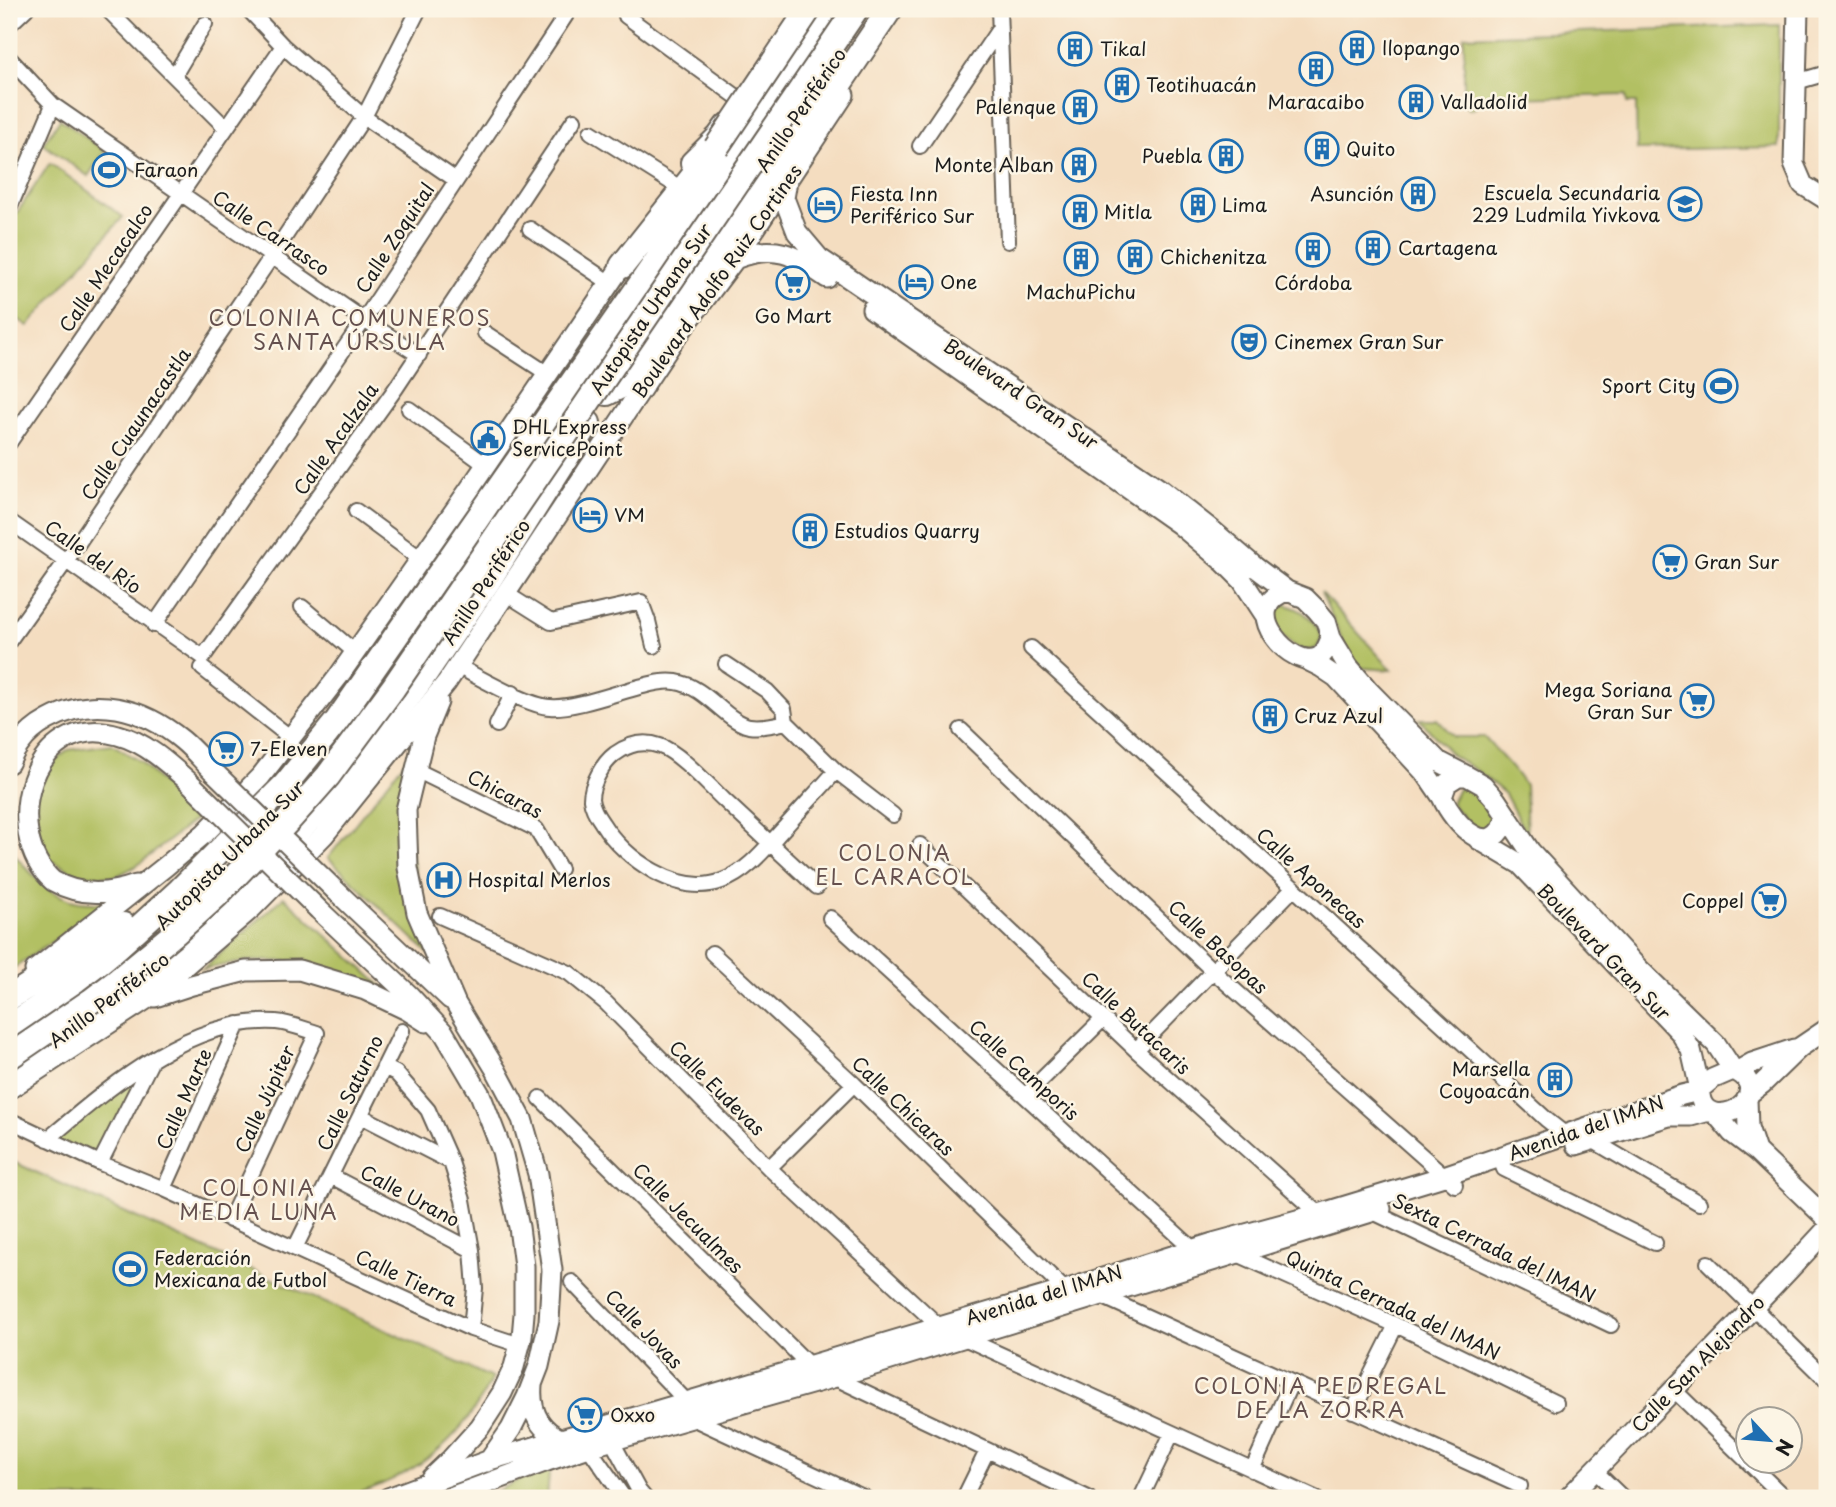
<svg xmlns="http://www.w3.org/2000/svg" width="1836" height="1507" font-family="'Playpen Sans',sans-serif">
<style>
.green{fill:#b2c063;stroke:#676e40;stroke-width:2}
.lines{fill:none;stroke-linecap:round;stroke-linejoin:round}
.street-casing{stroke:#686055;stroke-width:18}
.secondary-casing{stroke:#686055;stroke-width:23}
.highway-casing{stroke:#686055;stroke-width:28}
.street{stroke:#fff;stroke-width:14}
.secondary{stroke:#fff;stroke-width:19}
.highway{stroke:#fff;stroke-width:24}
.secondary-bridge-casing{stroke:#686055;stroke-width:23;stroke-linecap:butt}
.highway-bridge-casing{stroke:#686055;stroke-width:28;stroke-linecap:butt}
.secondary-bridge{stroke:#fff;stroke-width:19}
.highway-bridge{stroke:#fff;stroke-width:24}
.labels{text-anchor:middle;stroke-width:5;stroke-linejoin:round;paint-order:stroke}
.poi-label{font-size:19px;fill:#1c1c1c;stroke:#fcf5e5;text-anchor:start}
.street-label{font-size:19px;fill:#1c1c1c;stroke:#fcf5e5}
.neighbourhood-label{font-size:21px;letter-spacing:2px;fill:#65504e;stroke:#fcf5e5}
</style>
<rect width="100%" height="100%" fill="#fcf5e5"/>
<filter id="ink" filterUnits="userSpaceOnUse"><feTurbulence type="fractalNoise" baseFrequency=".0143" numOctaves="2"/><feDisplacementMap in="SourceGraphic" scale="14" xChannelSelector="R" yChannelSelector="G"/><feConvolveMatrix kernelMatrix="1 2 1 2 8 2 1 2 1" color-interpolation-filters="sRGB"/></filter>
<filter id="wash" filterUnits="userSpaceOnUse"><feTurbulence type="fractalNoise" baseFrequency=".00686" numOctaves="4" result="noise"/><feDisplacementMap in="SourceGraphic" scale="28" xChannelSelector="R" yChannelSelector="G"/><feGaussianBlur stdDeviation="1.57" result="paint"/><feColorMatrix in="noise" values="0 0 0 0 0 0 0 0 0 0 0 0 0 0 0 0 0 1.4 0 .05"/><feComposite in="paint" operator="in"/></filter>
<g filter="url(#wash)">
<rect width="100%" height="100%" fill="#f4ddc0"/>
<path class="green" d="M1779 25V147L1637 150 1636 103H1627L1626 95 1475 99V108L1470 109 1464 103V36Z
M60 119 105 151 88 176 43 144Z
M50 163 123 217 28 326 9 313V225Z
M1321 592 1392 670 1362 668 1350 658Z
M1284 604C1304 610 1313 618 1322 637L1317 648 1308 651 1295 647 1277 631 1275 614Z
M1419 719H1437L1454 737H1484L1513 769 1525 785 1527 836 1505 794 1480 773 1452 755Z
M112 744 142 763 197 818 138 865 115 877 77 874 50 860 33 841 28 804 44 771 68 750Z
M413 751 401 790 429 954 328 858Z
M1473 786 1499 817 1493 829 1480 830 1465 820 1451 803 1458 789Z
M12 852C30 872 51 898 79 902 88 903 98 903 108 904L9 971V885Z
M284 897 398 1001 299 961H247L203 969Z
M151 1062 100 1163 48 1139Z
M9 1160 492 1378C461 1444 412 1478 343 1498H9Z
M550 1463 547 1498H485Z"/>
</g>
<g filter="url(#ink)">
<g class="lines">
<defs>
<path id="street" d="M107 9 225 127
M248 9 283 46 364 117 456 180
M999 9 1008 241
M626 16 737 97
M9 25 26 9
M9 58 53 105 364 320 419 355
M174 76 205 24
M1796 82 1827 73
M591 132 677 186
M920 146 999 29
M9 209 53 105
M530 229 610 283
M485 333 548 374
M409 409 486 465
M9 443 283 46
M356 511 421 559
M9 521 203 657 396 388 574 120
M505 593 551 622 641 602 648 621 654 646
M302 607 356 653
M154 625 364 320 570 9
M9 641 66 561 272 256 364 117 419 9
M1031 648 1547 1120 1566 1135 1592 1140 1699 1203
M726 664 767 691 784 709 786 722
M457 666C479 677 528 706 550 707 573 709 616 693 639 687 651 684 664 680 676 682 707 687 724 720 749 726 761 728 774 725 786 722
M202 668 291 738
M786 722 836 771 893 815
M497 725 513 693
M961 730 1213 971 1455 1185
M416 770 536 829 560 869
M920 845 1136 1050 1325 1219
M817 887C786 858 755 829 724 800 708 785 680 753 660 746 643 740 629 744 615 754 603 763 591 784 591 799 592 808 597 816 602 823 624 859 679 897 722 881 749 871 767 846 786 826 802 808 819 790 836 771
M440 916 569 973 606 1003 769 1168 940 1327 1315 1498
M830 918 1193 1249 1195 1257
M712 953 854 1084 1065 1290 1067 1297
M1136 1050 1294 888
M384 1067 396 1073 428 1110 451 1162 463 1200 472 1250 475 1288 471 1329
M1025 1096 1103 1019
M540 1098 810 1366 1088 1498
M361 1116 451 1162
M9 1120 100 1163 164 1189 471 1329 520 1345
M48 1139C110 1087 189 1017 276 1022 289 1023 304 1029 317 1033L230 1220
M1500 1158 1504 1169 1655 1243
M100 1163 150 1064
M769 1168 854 1084
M331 1176 472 1250
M164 1189 238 1024
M1371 1207 1373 1212 1611 1325
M295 1248 402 1031
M1233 1252 1396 1325 1556 1403
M1708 1263 1827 1380
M572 1282 687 1402 692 1418 865 1498
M1098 1291 1099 1295 1520 1486
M1673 1389 1785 1498
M1353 1411 1396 1325
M608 1434 639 1491 645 1498
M584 1441 624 1498
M1252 1470 1291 1383
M1595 1471 1623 1498
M964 1498 987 1451
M1141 1498 1172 1433"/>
<path id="secondary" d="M1798 9 1794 164 1803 185 1827 200
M787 181 784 198 797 232 819 258 1161 490 1213 531 1255 567 1287 591 1305 598 1316 609 1326 621 1331 638C1328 645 1326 653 1319 657 1293 672 1235 608 1287 591
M735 259C776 242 794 255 827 278
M872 309 1179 524 1225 563 1242 580 1265 615
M1331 638 1348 666 1369 691 1438 761 1467 776
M1307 660 1321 667 1336 677 1427 775 1442 797
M438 702 424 736 406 810 408 868 417 913 456 1004 496 1070 522 1119 538 1174 552 1270 549 1321 539 1366 527 1397 511 1429 488 1462
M9 763C12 757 15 750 20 744 27 734 37 726 48 720 94 694 143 708 182 740 193 749 203 761 213 771
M1507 816C1491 865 1454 824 1442 797L1447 783 1458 776H1467L1483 785 1496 800 1530 851 1638 968 1716 1044 1733 1070
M1478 839 1520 864 1680 1032 1691 1050 1700 1089
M136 885C108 895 79 896 53 881 0 834 30 710 118 735 145 742 169 764 189 782
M335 890 450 999
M319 910 409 995 444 1033 480 1094 502 1151 519 1227 524 1266V1314L522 1337 514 1367 502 1393 480 1427 451 1459 431 1478
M35 970 166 866 205 833 261 776 338 677 469 490 629 255
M155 997 192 985 246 971 299 970 365 990 407 1010 426 1022
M1733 1070C1741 1073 1747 1077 1749 1085 1756 1113 1697 1130 1700 1089L1712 1079Z
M1738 1071 1752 1063 1794 1049
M9 1089 145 1000 252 908 324 835 447 682 674 340 735 259 844 95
M1750 1093 1762 1084 1799 1048 1827 1029
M1747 1099 1748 1127 1756 1151
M1716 1114 1732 1133 1756 1151 1827 1219
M1576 1145 1669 1116H1691L1709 1111
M532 1386C530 1410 538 1429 561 1439
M388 1498 490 1460 1065 1290 1213 1243 1319 1214 1444 1176 1682 1095 1699 1091
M448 1498 547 1461 589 1447 832 1378 1381 1209
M1568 1498C1655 1408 1743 1321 1827 1229"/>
<path id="highway" d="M826 104 890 9
M693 163 719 137 727 126
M622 266 711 154
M607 393 621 386 631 375 693 288 818 104 833 92
M9 998 123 925
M9 1027 59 994 100 963 180 890 285 785 337 721 832 9
M9 1070 83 1023 110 1004 226 907 335 793 420 681 487 583 588 423"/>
</defs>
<use href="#street" class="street-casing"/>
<use href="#secondary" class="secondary-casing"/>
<use href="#highway" class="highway-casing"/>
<use href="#street" class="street"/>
<use href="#secondary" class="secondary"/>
<use href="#highway" class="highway"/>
<defs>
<path id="secondary-bridge" d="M213 771 335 890
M189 782 319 910"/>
<path id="highway-bridge" d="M716 148 809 9
M9 1057 91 1001 116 982 175 933 217 895 290 819 328 776 393 688 856 9"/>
</defs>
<use href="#secondary-bridge" class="secondary-bridge-casing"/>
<use href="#highway-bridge" class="highway-bridge-casing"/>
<use href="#secondary-bridge" class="secondary-bridge"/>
<use href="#highway-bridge" class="highway-bridge"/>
</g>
</g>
<defs>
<symbol id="building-ring" viewBox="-11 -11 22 22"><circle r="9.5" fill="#fcf5e5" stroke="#1f6fb2" stroke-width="1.5"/><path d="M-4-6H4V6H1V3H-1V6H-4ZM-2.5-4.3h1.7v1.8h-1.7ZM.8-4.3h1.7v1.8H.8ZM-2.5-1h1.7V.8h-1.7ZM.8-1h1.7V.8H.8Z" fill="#1f6fb2"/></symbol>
<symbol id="stadium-ring" viewBox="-11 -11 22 22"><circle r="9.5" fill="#fcf5e5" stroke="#1f6fb2" stroke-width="1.5"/><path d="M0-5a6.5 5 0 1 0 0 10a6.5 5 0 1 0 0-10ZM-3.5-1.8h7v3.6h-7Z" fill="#1f6fb2"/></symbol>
<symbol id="school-ring" viewBox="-11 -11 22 22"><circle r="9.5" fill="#fcf5e5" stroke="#1f6fb2" stroke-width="1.5"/><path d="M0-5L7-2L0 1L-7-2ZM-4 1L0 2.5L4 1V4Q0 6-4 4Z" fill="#1f6fb2"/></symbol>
<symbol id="hotel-ring" viewBox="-11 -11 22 22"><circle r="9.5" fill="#fcf5e5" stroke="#1f6fb2" stroke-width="1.5"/><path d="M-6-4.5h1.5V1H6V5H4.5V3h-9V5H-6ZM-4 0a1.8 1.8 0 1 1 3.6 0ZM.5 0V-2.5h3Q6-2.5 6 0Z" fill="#1f6fb2"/></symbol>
<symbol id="supermarket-ring" viewBox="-11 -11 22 22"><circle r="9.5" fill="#fcf5e5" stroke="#1f6fb2" stroke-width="1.5"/><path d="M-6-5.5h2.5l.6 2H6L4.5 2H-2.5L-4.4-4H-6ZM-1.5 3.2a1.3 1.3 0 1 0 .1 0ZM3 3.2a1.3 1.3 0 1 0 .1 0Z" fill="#1f6fb2"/></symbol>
<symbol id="theatre-ring" viewBox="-11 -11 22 22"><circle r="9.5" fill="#fcf5e5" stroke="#1f6fb2" stroke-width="1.5"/><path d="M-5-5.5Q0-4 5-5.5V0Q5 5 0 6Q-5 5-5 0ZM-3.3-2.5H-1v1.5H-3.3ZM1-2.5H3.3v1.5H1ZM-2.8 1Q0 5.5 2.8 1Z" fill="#1f6fb2"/></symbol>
<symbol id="civic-ring" viewBox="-11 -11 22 22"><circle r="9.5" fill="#fcf5e5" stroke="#1f6fb2" stroke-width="1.5"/><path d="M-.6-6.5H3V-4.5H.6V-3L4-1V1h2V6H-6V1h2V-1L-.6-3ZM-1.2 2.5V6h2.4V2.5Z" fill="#1f6fb2"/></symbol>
<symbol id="hospital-ring" viewBox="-11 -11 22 22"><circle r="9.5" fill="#fcf5e5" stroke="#1f6fb2" stroke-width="1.5"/><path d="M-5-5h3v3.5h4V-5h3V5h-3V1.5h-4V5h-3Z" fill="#1f6fb2"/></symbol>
</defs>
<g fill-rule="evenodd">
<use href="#building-ring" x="1338" y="29" width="38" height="38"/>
<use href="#building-ring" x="1056" y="30" width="38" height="38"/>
<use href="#building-ring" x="1297" y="50" width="38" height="38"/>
<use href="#building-ring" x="1103" y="66" width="38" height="38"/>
<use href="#building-ring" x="1397" y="83" width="38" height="38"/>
<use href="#building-ring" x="1061" y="88" width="38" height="38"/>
<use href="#building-ring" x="1303" y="130" width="38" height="38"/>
<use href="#building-ring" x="1207" y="137" width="38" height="38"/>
<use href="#building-ring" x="1060" y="146" width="38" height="38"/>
<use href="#stadium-ring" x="90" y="151" width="38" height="38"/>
<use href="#building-ring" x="1399" y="175" width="38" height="38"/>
<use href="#school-ring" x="1666" y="185" width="38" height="38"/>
<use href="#hotel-ring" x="806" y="186" width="38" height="38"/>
<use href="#building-ring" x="1179" y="186" width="38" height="38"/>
<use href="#building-ring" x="1061" y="193" width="38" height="38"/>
<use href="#building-ring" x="1354" y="229" width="38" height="38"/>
<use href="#building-ring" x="1294" y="231" width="38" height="38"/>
<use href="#building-ring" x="1116" y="238" width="38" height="38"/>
<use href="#building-ring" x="1062" y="240" width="38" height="38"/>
<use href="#hotel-ring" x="897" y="263" width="38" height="38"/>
<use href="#supermarket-ring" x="774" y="264" width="38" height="38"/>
<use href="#theatre-ring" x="1230" y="323" width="38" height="38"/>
<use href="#stadium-ring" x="1702" y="367" width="38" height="38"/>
<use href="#civic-ring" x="469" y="419" width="38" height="38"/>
<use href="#hotel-ring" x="571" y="496" width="38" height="38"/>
<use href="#building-ring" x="791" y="512" width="38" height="38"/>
<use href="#supermarket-ring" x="1651" y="543" width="38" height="38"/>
<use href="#supermarket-ring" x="1678" y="682" width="38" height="38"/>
<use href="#building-ring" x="1251" y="697" width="38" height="38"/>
<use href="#supermarket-ring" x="207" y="730" width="38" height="38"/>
<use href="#hospital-ring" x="425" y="861" width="38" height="38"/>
<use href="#supermarket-ring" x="1750" y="882" width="38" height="38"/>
<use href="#building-ring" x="1536" y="1061" width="38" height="38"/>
<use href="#stadium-ring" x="111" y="1250" width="38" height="38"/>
<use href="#supermarket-ring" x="566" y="1396" width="38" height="38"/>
</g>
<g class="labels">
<g class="poi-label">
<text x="1382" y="55">Ilopango</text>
<text x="1100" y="56">Tikal</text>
<text x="1146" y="92">Teotihuacán</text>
<text x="1316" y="109" text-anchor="middle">Maracaibo</text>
<text x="1440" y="109">Valladolid</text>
<text x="1056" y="114" text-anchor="end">Palenque</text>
<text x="1346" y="156">Quito</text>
<text x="1202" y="163" text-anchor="end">Puebla</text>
<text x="1054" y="172" text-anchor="end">Monte Alban</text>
<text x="134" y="177">Faraon</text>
<text x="1660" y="200" text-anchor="end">Escuela Secundaria<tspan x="1660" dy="22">229 Ludmila Yivkova</tspan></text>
<text x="850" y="201">Fiesta Inn<tspan x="850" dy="22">Periférico Sur</tspan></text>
<text x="1394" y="201" text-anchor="end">Asunción</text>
<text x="1222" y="212">Lima</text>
<text x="1104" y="219">Mitla</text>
<text x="1398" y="255">Cartagena</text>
<text x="1160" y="264">Chichenitza</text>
<text x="940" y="289">One</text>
<text x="1313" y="290" text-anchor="middle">Córdoba</text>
<text x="1081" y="299" text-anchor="middle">MachuPichu</text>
<text x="793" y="323" text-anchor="middle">Go Mart</text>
<text x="1274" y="349">Cinemex Gran Sur</text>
<text x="1696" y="393" text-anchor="end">Sport City</text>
<text x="512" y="434">DHL Express<tspan x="512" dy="22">ServicePoint</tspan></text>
<text x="614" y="522">VM</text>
<text x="834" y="538">Estudios Quarry</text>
<text x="1694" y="569">Gran Sur</text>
<text x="1672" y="697" text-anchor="end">Mega Soriana<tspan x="1672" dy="22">Gran Sur</tspan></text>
<text x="1294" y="723">Cruz Azul</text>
<text x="250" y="756">7-Eleven</text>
<text x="468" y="887">Hospital Merlos</text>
<text x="1744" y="908" text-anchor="end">Coppel</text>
<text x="1530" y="1076" text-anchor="end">Marsella<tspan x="1530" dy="22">Coyoacán</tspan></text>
<text x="154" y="1265">Federación<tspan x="154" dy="22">Mexicana de Futbol</tspan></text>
<text x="610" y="1422">Oxxo</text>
</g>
<g class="street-label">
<text transform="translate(801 110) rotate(-56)" y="7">Anillo Periférico</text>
<text transform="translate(271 233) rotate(34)" y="7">Calle Carrasco</text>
<text transform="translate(395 238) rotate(-57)" y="7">Calle Zoquital</text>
<text transform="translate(106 268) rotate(-56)" y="7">Calle Mecacalco</text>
<text transform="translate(717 281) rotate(-55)" y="7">Boulevard Adolfo Ruiz Cortines</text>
<text transform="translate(651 309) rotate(-56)" y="7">Autopista Urbana Sur</text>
<text transform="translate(1021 394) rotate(34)" y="7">Boulevard Gran Sur</text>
<text transform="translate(136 424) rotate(-56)" y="7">Calle Cuaunacastla</text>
<text transform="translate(336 439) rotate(-55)" y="7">Calle Acalzala</text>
<text transform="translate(93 557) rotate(35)" y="7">Calle del Río</text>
<text transform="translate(486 582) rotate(-57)" y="7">Anillo Periférico</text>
<text transform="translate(505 794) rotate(28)" y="7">Chicaras</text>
<text transform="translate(230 855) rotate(-45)" y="7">Autopista Urbana Sur</text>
<text transform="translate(1311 878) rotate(42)" y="7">Calle Aponecas</text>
<text transform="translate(1218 947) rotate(43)" y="7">Calle Basopas</text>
<text transform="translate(1604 952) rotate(46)" y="7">Boulevard Gran Sur</text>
<text transform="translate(109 1000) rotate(-37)" y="7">Anillo Periférico</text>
<text transform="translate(1136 1023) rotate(43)" y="7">Calle Butacaris</text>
<text transform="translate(1024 1070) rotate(42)" y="7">Calle Camporis</text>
<text transform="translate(717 1088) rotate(45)" y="7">Calle Eudevas</text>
<text transform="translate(350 1093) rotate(-64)" y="7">Calle Saturno</text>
<text transform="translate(184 1099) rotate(-66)" y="7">Calle Marte</text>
<text transform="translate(265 1099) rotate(-65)" y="7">Calle Júpiter</text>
<text transform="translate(903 1106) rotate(44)" y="7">Calle Chicaras</text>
<text transform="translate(1586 1128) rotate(-19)" y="7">Avenida del IMAN</text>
<text transform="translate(410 1196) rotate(28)" y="7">Calle Urano</text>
<text transform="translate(688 1218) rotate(45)" y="7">Calle Jecualmes</text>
<text transform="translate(1494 1248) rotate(26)" y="7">Sexta Cerrada del IMAN</text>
<text transform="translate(406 1278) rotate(25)" y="7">Calle Tierra</text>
<text transform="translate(1044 1295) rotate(-17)" y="7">Avenida del IMAN</text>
<text transform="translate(1393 1305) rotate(25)" y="7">Quinta Cerrada del IMAN</text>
<text transform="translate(644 1329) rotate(46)" y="7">Calle Jovas</text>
<text transform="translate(1698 1364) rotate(-46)" y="7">Calle San Alejandro</text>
</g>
<g class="neighbourhood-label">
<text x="350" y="326">COLONIA COMUNEROS<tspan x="350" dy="24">SANTA ÚRSULA</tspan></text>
<text x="895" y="861">COLONIA<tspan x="895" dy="24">EL CARACOL</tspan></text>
<text x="259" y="1196">COLONIA<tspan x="259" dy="24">MEDIA LUNA</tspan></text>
<text x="1321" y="1394">COLONIA PEDREGAL<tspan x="1321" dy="24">DE LA ZORRA</tspan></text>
</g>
</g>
<rect width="1836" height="1507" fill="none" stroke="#fcf5e5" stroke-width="35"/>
<g transform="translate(1769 1440) rotate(116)"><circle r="33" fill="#fcf5e5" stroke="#a29e95" stroke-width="2"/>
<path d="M0-5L12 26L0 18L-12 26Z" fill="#1f6fb2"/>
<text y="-10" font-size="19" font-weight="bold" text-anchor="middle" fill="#1c1c1c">N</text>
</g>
</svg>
